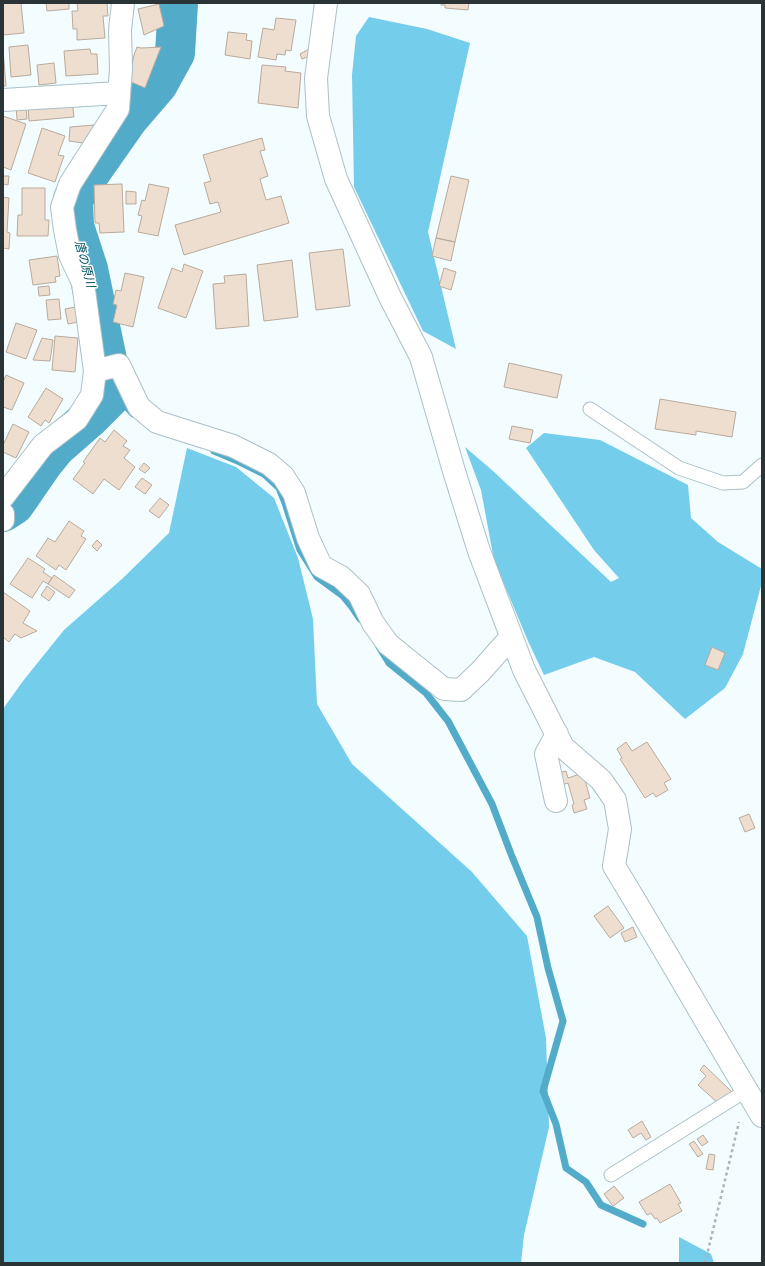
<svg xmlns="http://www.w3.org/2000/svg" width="765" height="1266" font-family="'Roboto Condensed','Noto Sans JP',sans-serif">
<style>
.forest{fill:#74cdeb}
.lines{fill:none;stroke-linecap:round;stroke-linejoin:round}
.stream{stroke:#52acc9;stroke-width:7}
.river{stroke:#52acc9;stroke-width:40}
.building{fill:#eedecf;stroke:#b9ab9c}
.lane-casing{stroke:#aac0c8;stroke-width:15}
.street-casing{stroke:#aac0c8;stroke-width:24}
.path{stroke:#acb5b8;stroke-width:2.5;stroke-dasharray:3 3;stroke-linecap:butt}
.lane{stroke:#fff;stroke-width:13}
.street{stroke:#fff;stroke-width:22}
.labels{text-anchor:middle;stroke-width:3;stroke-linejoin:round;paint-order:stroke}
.water-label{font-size:12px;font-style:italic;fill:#005165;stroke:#fff}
</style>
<rect width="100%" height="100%" fill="#f3fcff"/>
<path class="forest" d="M369 17 427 29 470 43 428 232 456 349 423 331 354 187 352 75 356 36Z
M544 433 600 440 688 485 691 518 718 542 762 569V582L743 654 725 688 685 719 635 672 594 657 544 675 528 641 494 560 481 490 465 447 493 471 611 582 619 578 594 550 526 448Z
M187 448 236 467 274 498 298 558 313 619 317 704 352 764 472 872 527 936 546 1038 549 1127 524 1235 521 1263H3V709L23 681 64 630 122 579 169 533Z
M679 1237 711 1254 714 1263H679Z"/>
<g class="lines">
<path class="stream" d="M114 393 133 414
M214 451 240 462 264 474 279 488 285 503 300 550 317 577 343 596 352 607 360 619
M379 647 389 663 426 693 448 721 492 804 511 854 537 917 548 968 563 1021 543 1091 556 1124 566 1168 586 1182 601 1205 643 1224"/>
<path class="river" d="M3 512 14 505 43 463 56 447 88 419 114 393 88 269 74 226 73 199 88 176 128 119 158 84 175 53 178 3"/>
</g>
<path class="building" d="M3 3H21L24 33 3 35Z
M46 3H69V9L47 11Z
M77 3H107L108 16H103L105 38 77 40V29H73L72 11H78Z
M442 3H469L468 10 445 8V5H441Z
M159 4 164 26 144 35 138 9Z
M276 18 296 20 291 51 286 50 285 55 277 54 276 60 258 57 263 28 274 30Z
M228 32 247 34 246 40 252 41 250 59 225 55Z
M28 45 31 75 11 77 9 47Z
M137 47 141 48 161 47 145 88 129 81 134 55Z
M3 49 6 86H3Z
M90 49 91 54H97L98 74 66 76 64 51Z
M309 49 312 55 302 59 300 54Z
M54 63 56 83 39 85 37 65Z
M262 65 286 67 285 71 301 73 298 108 258 103Z
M72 100 74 117 29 121 28 104Z
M16 104H26L27 119 17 120Z
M3 116 26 124 11 170 3 167Z
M94 125 83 143 69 141 70 127Z
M42 128 65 136 58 155 64 156 55 182 28 173Z
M262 138 265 150 260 151 268 176 260 179 266 200 281 196 289 223 184 255 175 225 221 212 218 202 210 204 204 183 211 181 203 155Z
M3 176H9L8 185 3 184Z
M451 176 469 180 455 242 436 238Z
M122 184 124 232 100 233 99 223H95L94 185Z
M149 184 169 188 158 236 138 232 142 216 138 215 142 200 145 201Z
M22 188H45V220H49L48 236H17L18 215H22Z
M126 191 136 192V204H126Z
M3 197 9 198 7 232 10 233 9 249 3 248Z
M436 238 455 242 451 261 432 256Z
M343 249 350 306 316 310 309 253Z
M57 256 60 276 55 277 56 282 33 285 29 260Z
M292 260 298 317 264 321 257 265Z
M184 264 203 271 186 318 158 308 172 268 182 272Z
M444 268 456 272 451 290 439 286Z
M125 273 144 277 133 327 113 322 117 305 113 304 116 290 121 291Z
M246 274 249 326 216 329 213 284 225 283 224 276Z
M49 286 50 295 39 296 38 287Z
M59 299 61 319 48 320 46 300Z
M80 306 84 321 68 324 65 309Z
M16 323 37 330 26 359 6 352Z
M55 336 78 338 75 372 52 370Z
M42 338 53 340 50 361 33 360Z
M509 363 562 375 557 398 504 387Z
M6 375 24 383 12 410 3 407V382Z
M46 388 63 399 49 423 45 420 41 426 28 417Z
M660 399 736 412 732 437 696 431V435L655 429Z
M13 424 29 432 16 458 3 452V445Z
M512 426 533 430 530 443 509 439Z
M114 430 127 441 123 446 130 450 124 458 135 467 119 490 104 479 93 494 73 479 85 463 83 462 100 438 105 442Z
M144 463 150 468 145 473 139 469Z
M142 478 152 485 145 494 135 487Z
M160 498 169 505 159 518 149 511Z
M69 521 84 531 81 536 86 539 66 570 59 565 56 570 36 556 48 538 55 542Z
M97 540 102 545 97 551 92 546Z
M28 558 45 569 43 572 52 578 48 584 43 581 32 598 10 584Z
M54 575 75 590 69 598 48 584Z
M47 586 55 592 49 601 41 595Z
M3 592 30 611 23 623 37 631 21 638 15 634 9 642 3 637Z
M712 647 725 653 718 670 705 665Z
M626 742 632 751 647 742 671 779 664 783 668 790 656 797 653 793 645 798 620 759 622 758 617 749Z
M566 771 568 778 583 773 590 798 584 800 587 809 574 813 572 805 574 804 568 783 562 785 559 773Z
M749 814 755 828 745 832 739 818Z
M608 906 624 928 610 938 594 916Z
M633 927 637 937 625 942 621 933Z
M704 1065 732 1092 720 1105 698 1085 706 1076 700 1070Z
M642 1121 651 1137 646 1140 641 1133 633 1138 628 1130Z
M703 1135 708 1142 702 1146 697 1139Z
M694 1141 703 1154 698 1157 689 1144Z
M709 1154 715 1155 713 1170 706 1169Z
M670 1184 681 1203 678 1204 682 1211 660 1223 657 1218 655 1219 651 1213 647 1215 639 1202Z
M614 1186 624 1198 613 1206 604 1194Z"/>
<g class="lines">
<defs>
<path id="lane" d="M590 409 679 468 723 483 743 482 762 465
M611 1175 747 1090"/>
<path id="street" d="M326 3 316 78 318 116 336 179 390 297 421 357 454 471 479 551 524 670 563 747 601 780 615 800 620 829 614 866C664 948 712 1033 762 1116
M3 100 119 93
M95 371 119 365 139 407 157 422 233 446 269 464 283 476 294 493 308 538 321 566 341 577 359 594 373 623 388 644 444 689 461 690 480 672 511 637
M3 497 43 445 77 419 92 395 95 371 83 283 70 255 65 230 62 207 70 184 118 109 121 69 120 30 123 3
M3 514V520
M556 801 546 754 557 734"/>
</defs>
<use href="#lane" class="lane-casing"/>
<use href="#street" class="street-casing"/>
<path class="path" d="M705 1263 739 1122"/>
<use href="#lane" class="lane"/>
<use href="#street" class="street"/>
</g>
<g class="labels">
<g class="water-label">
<text transform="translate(85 264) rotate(75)" y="4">唐の原川</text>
</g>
</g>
<rect width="765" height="1266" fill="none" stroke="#2a3336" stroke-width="8"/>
</svg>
